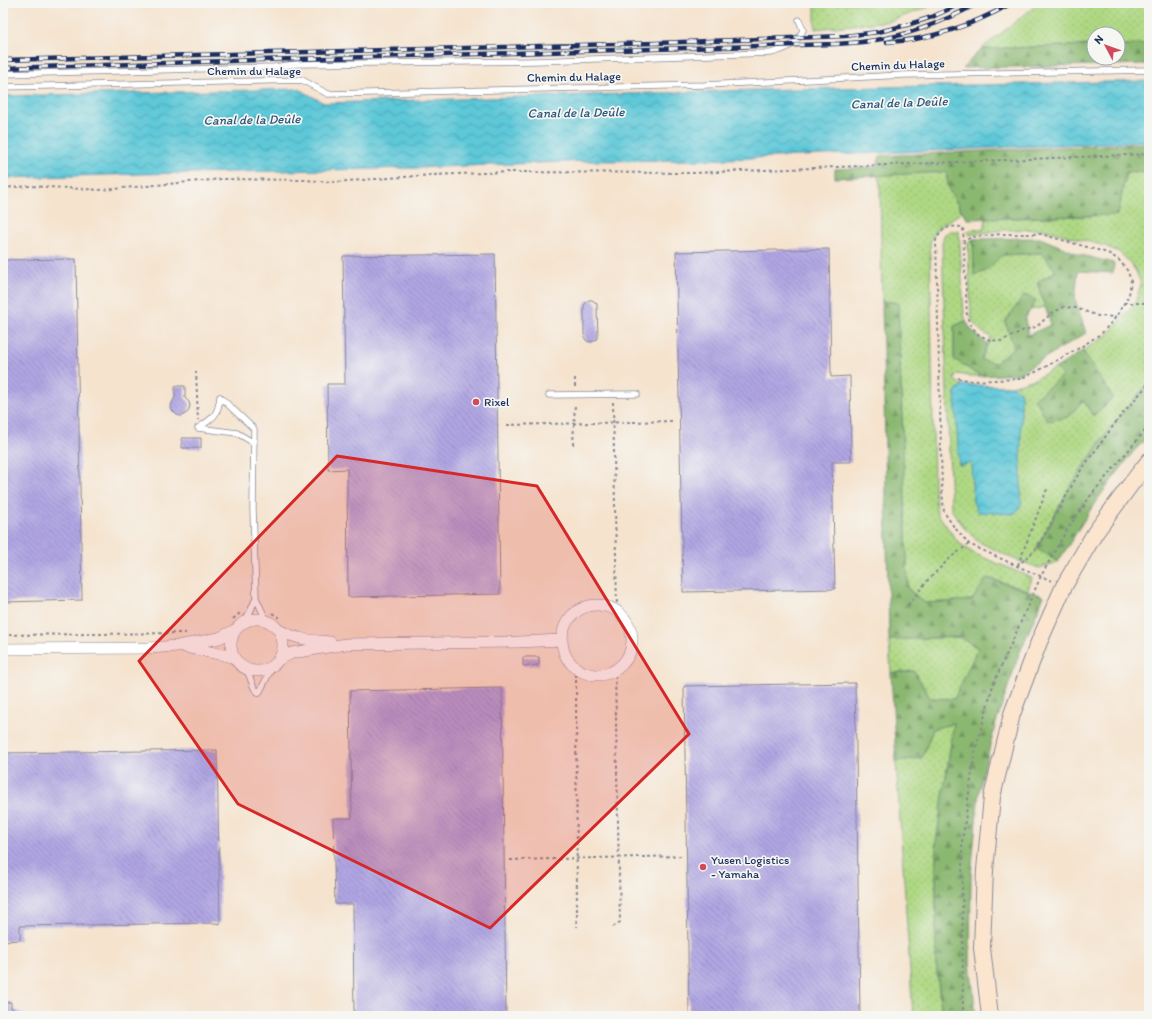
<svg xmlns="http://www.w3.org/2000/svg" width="1152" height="1019" font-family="Itim,sans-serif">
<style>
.grass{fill:url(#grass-dots);stroke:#658470}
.forest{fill:url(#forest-firs);stroke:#537468}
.water{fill:url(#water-waves);stroke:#3c7c9b}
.building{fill:url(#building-back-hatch)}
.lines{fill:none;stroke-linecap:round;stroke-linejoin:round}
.lane-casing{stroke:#888996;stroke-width:7}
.street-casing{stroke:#888996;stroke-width:12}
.secondary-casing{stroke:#888996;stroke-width:18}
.path{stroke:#888996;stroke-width:2;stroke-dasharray:3 3;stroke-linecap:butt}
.lane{stroke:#fff;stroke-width:5.5}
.street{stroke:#fff;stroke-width:11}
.secondary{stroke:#fbe5cf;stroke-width:16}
.rail-casing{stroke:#1b2f5e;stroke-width:4.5}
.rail{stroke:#f6f6f2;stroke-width:3;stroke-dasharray:9;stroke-linecap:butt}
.marked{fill:#d62828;fill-opacity:0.2;stroke:#d62828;stroke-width:3;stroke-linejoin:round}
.poi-dot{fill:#d1495b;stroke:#f6f6f2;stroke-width:1.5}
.labels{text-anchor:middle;stroke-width:3.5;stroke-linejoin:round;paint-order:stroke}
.street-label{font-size:12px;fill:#1b2f5e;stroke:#f6f6f2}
.poi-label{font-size:12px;fill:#1b2f5e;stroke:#f6f6f2;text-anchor:start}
.water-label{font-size:13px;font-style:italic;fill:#2c557c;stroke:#f6f6f2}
</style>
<defs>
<pattern id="grass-dots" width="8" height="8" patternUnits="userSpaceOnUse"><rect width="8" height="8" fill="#afd883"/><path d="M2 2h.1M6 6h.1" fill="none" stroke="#96ba74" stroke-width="1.8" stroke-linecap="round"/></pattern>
<pattern id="forest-firs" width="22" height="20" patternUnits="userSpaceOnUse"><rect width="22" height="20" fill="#8bb871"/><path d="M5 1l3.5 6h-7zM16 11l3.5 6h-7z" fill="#719660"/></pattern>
<pattern id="water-waves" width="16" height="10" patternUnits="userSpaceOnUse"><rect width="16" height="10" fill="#5dc8d8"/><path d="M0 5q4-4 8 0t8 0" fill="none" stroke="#4ca3b2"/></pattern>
<pattern id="building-back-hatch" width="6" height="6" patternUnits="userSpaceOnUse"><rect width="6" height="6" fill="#b1a6e3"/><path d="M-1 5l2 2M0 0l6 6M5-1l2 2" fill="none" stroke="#8f88bb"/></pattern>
</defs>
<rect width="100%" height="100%" fill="#f6f6f2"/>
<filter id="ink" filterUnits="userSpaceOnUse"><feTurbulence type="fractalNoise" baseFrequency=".025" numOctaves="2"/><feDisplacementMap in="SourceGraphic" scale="8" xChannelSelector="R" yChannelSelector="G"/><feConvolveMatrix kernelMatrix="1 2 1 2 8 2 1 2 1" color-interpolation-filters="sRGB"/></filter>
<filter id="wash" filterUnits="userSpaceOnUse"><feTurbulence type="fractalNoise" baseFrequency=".012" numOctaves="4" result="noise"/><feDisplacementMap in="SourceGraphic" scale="16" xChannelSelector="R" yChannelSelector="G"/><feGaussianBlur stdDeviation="0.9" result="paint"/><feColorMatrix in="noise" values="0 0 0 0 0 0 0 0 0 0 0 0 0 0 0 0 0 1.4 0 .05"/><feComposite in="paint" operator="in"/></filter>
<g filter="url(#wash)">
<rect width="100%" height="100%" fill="#f5e3ce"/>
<path class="grass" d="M815 3H940L890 21 815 29Z
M1039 3H1149V44L1118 45V34H1094V45L981 49Z
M1149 171V382L1109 429 1071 485 1037 547 1058 562 1039 568 1014 559 979 542 966 530 951 509 942 243 944 235 950 231H959L964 315 966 321 954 326V359L980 376H969L957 374 954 380 962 385 955 392 959 465 971 462 973 502 1021 393 1012 386 1035 379 1056 368 1083 400 1093 416 1113 398 1083 351 1106 336 1135 303 1141 284 1136 271 1130 263 1119 252 1105 246 1042 229 1003 230 969 235 967 233C971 229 978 229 984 229L986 219 1118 215 1126 172Z
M946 172 949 190 962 212 942 225 935 231 930 243 934 488 937 513 958 542 973 553 1032 578 1028 590 988 578 973 600 925 603 908 589 898 303 882 301 880 185 878 175Z
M973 239 975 275 986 271 1002 255 1042 253 1056 271 1037 282 1045 307 1031 310 1035 300 1024 295 1014 347 996 363 981 360 991 337C981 332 975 327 971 317L968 243Z
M960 637 978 648 955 699 930 698 914 671 891 673 889 640Z
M954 722 936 843V963L942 1016H913L896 761 922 758 933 729Z"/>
<path class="forest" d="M1149 44V64L963 68 981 49 1094 45V58H1118V45Z
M1149 143V171L1126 172 1118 215 967 219 949 190 946 172 835 178V169L877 167 880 156Z
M1040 238 1081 255 1114 263 1113 273 1078 271 1075 299 1086 333 1018 374 980 376 954 359V326L966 321C971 331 978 337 987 343L981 360 996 363 1014 347 1005 322 1024 295 1036 300 1025 319 1028 335 1051 325 1037 282 1056 271 1042 253 1002 255 986 271 974 275 973 239Z
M882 301 898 303 908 589 925 603 972 600 987 578 1044 596 1019 654 995 726 979 791 971 875 970 963 976 1016H942L936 963V843L954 723 933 729 922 758 896 761 891 673 914 671 930 698 954 699 978 648 960 637 889 640Z
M1083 351 1113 398 1093 416 1083 400 1069 417 1048 421 1034 399 1062 376 1056 368Z
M1149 382V435L1133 452 1094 504 1058 562 1037 548 1071 485 1109 429Z"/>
<path class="water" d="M1149 81V141L950 150 701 160 586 161 417 168 141 174 3 178V96L299 89 324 103 755 90Z
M963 385 1012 386 1021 393V506L1014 514 978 512 973 502 971 463 959 465 955 392Z"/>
<g id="blocks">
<path class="building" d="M829 249 831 377 850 376 851 462H832L835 589 683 592 676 252Z
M495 254 500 594 348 597 347 469 328 470 327 384H345L343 256Z
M76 259 82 600 3 602V260Z
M589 300H592L595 302 597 304V310L598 336 596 340 591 342 587 341 585 339 584 334V306L586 302Z
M175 386H185V398L189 402 190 406 188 412 182 416 177 415 171 409 172 403 175 397Z
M182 438H201V448H182Z
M523 657H539V665L523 666Z
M855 683 860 1016H689L684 686Z
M502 688 506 1016H354L353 904H335L333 818H352L350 691Z
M217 750 220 924 215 923 20 926V940L3 941V753Z
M11 1002V1008L29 1016H3V1003Z"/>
</g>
</g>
<g filter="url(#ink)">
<use href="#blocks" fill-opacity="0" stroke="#888996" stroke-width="1"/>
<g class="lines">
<defs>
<path id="lane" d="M3 74 274 67 296 64 535 61 771 53C787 49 796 45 803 30L799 20
M3 87 302 80 328 94 705 85 904 75 1149 70
M549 395 637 394
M220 397 254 429 253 509 256 598 261 609 267 621
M198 428 237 433 254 443
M198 428C213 418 218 416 220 397
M244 622 250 612 256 598
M247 670 254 688 259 693 273 666"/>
<path id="street" d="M562 640a35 35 0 1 1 70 0a35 35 0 1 1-70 0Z
M231 645a26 26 0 1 1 52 0a26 26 0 1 1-52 0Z
M279 630C298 640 309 640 330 642
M185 647 205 651 233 657
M3 649 148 648 178 646 219 638 235 630
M280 659 292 653 346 644 518 642 562 640"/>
<path id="secondary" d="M990 1016 982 948 985 870 992 797 1012 714 1039 642 1064 586 1095 533 1131 484 1149 461"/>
</defs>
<use href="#lane" class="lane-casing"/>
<use href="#street" class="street-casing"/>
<use href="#secondary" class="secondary-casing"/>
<path class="path" d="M3 188 30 186 102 190 222 179 304 180 334 182 431 175 510 172 692 173 1149 154
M1124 303H1149
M196 371 198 420
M958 378 972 381 1019 379 1036 372 1081 347 1102 333 1116 317 1129 295 1131 280 1127 270 1119 260 1108 253 1041 234H1003L972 237 964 241
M575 387V378
M613 402 617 610
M507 425 674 421
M573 445 575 403
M1018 565 1047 489
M1017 566 1037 548 1079 473 1119 418 1149 383
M1052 581 1017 566 969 544 954 527 944 512 942 490 936 240C943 226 949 226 963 227L967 317 971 326 979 335 990 340 1001 341 1024 330 1036 327 1052 313 1064 307 1076 308 1098 316 1116 317
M908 605 927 581 950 558 969 544
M272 613 282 619
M233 619 240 613
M3 635 186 633
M576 668 577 927
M510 860 684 856
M613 927 620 922 615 670
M963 1016 962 842 975 751 993 685 1041 576 1065 533 1091 495 1149 426"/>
<use href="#lane" class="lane"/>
<use href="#street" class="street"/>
<use href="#secondary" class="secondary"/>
<defs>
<path id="rail" d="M887 42C932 40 973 25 1012 3
M3 60 656 43 845 36 878 32 907 25 932 17 962 3
M3 68 73 66 259 60 835 44C846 43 858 43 869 41 908 36 944 22 978 3"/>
</defs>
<use href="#rail" class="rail-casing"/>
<use href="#rail" class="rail"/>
</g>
</g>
<path class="marked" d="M337 456 537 486 689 734 490 928 238 804 139 661Z"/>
<g class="poi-dot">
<circle cx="476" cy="402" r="4"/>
<circle cx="703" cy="867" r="4"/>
</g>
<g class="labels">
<g class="street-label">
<text transform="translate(898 65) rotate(-2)" y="4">Chemin du Halage</text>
<text x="254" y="75">Chemin du Halage</text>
<text transform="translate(574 77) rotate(-1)" y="4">Chemin du Halage</text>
</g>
<g class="poi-label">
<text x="484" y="406">Rixel</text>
<text x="711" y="864">Yusen Logistics<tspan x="711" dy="14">- Yamaha</tspan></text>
</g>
<g class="water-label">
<text transform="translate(899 102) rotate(-2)" y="5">Canal de la Deûle</text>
<text transform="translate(576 112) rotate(-1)" y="5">Canal de la Deûle</text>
<text transform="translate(252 119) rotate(-1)" y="5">Canal de la Deûle</text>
</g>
</g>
<rect width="1152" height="1019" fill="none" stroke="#f6f6f2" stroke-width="16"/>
<g transform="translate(1106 46) rotate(311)"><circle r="19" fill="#f6f6f2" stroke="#9ea6b7"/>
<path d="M0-3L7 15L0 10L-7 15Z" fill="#d1495b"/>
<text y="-6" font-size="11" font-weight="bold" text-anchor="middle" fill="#1b2f5e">N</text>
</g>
</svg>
